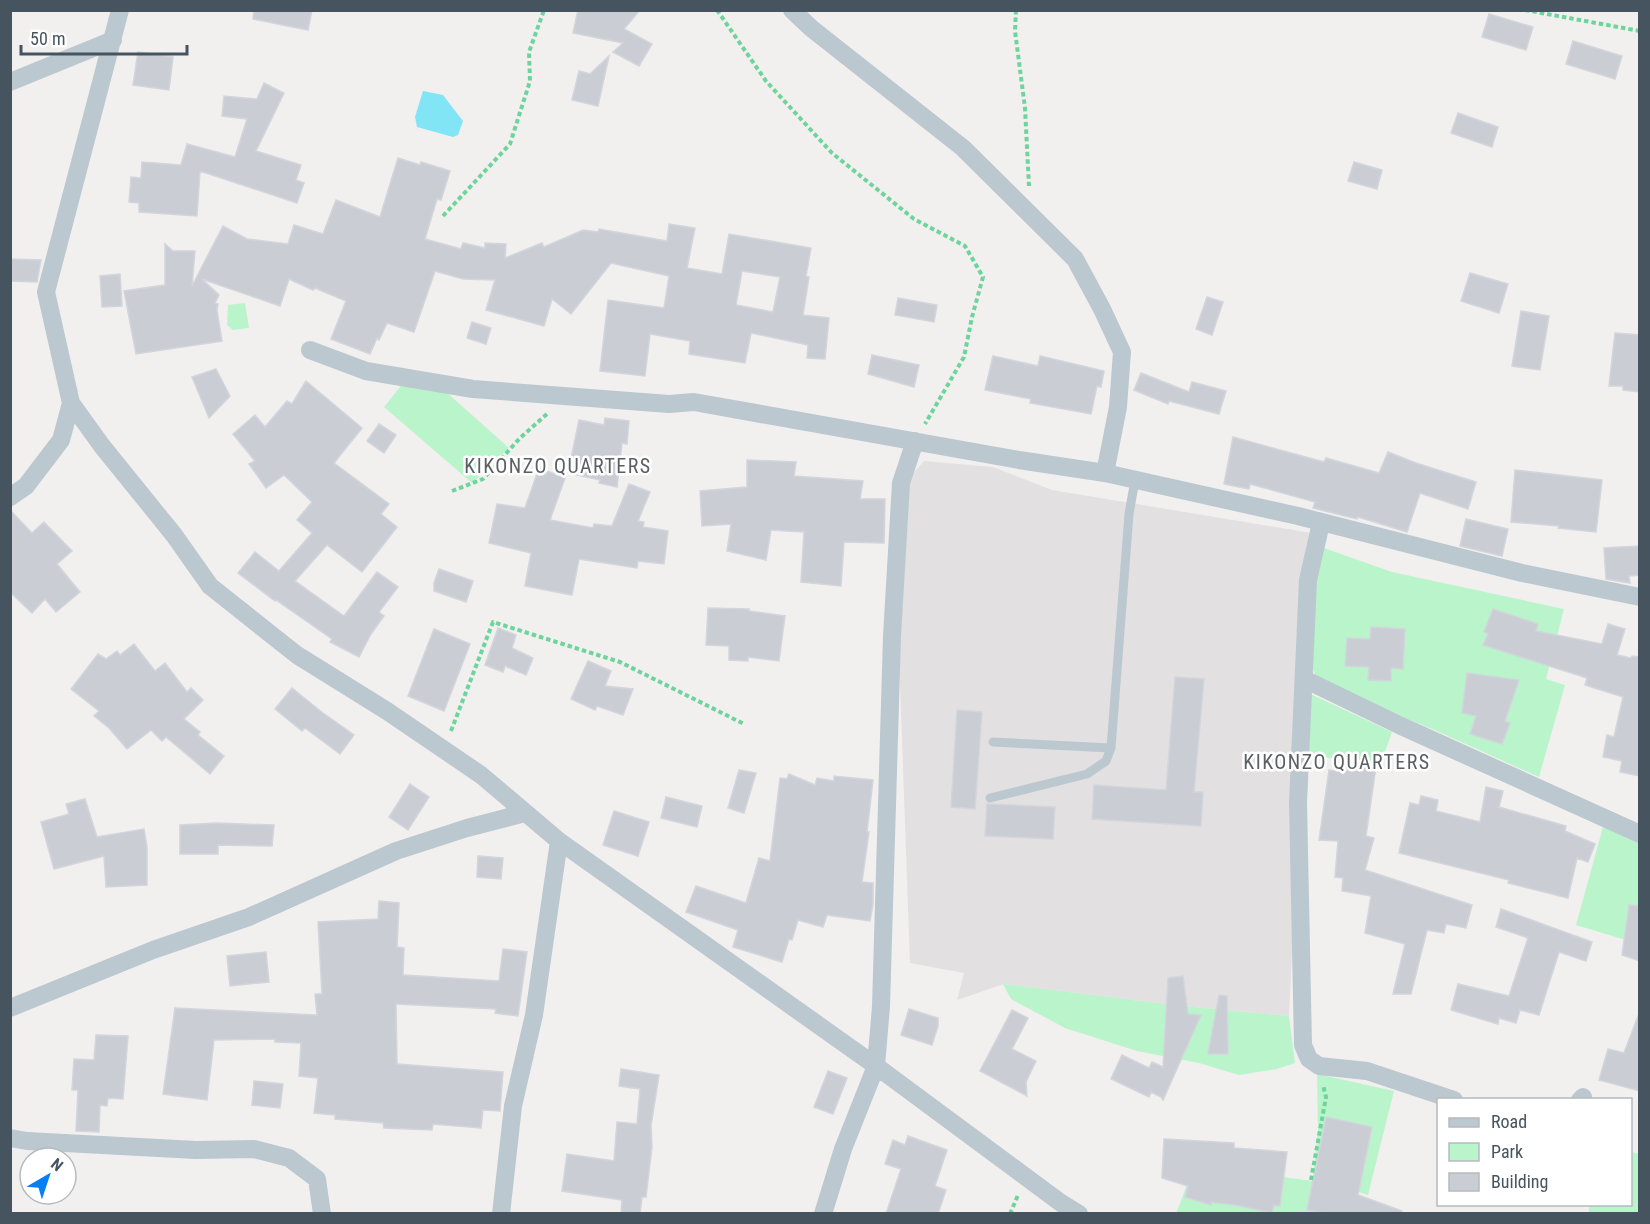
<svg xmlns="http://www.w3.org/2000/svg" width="1650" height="1224" font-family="'Roboto Condensed',sans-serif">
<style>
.education{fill:#e3e0e1}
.green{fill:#b9f4cb}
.water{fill:#81e5f5}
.building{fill:#caced4;stroke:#d2d5db;stroke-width:1.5;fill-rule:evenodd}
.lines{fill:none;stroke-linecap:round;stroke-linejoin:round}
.path{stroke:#6dd59b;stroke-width:4;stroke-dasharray:4.5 3;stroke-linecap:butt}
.lane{stroke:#bbc8cf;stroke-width:9}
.street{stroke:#bbc8cf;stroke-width:18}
.labels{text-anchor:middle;stroke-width:5;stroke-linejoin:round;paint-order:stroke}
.quarter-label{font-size:20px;letter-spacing:1.5px;fill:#5b6065;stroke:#fff}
</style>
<rect width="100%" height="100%" fill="#f2efef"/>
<path class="education" d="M924 461 993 467 1052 490 1312 533 1289 1016 1173 1005 1004 984 957 1000 964 973 910 963 899 656 909 478Z"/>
<path class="green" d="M245 303 249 328 233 330 227 325 228 305Z
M404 382 445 391 509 448 472 483 384 407Z
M1321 547 1392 572 1564 609 1546 679 1565 685 1539 777 1437 731 1327 686 1316 677 1311 665V623Z
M1306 692 1392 732 1380 766 1303 754Z
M1603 827 1639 843V944L1576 925Z
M1003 984 1173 1005 1289 1016 1295 1063 1277 1069 1239 1075 1199 1063 1137 1051 1065 1028 1011 999Z
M1317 1074 1394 1091 1368 1195 1339 1185 1329 1213 1176 1214 1194 1166 1329 1183 1313 1179 1318 1130Z
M1631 1152 1639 1154V1213H1589V1205L1630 1204Z"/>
<path class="water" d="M423 91 443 95 463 121 458 135 453 137 417 127 415 117Z"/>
<path class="building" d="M254 10H312L308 30 253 19Z
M578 10H640L624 29 652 44 639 66 613 52 623 43 573 33Z
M1489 14 1533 27 1526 50 1482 37Z
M1573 41 1622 56 1615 79 1566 64Z
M138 52 173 57 169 90 133 85Z
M609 56 598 106 572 100 579 71 590 74Z
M264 83 284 93 256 151 301 165 296 180 304 183 297 203 200 171 197 216 139 212V203L129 202 131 177 141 178 142 162 181 165 187 144 235 157 247 119 222 116 224 96 257 99Z
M1458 113 1498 127 1492 147 1451 133Z
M398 158 420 165 421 162 450 171 441 200 437 199 425 239 461 249 463 243 485 248V243L506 244 505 258 542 243 544 247 583 230 598 232 599 229 667 241 669 224 695 228 687 268 722 274 729 234 811 248 806 276 809 277 803 315 829 318 825 359 807 358 808 345 751 333 745 363 689 354 690 341 650 334 645 376 600 371 608 300 664 308 669 276 611 263 571 314 552 299 544 326 486 310 495 280 463 279 435 271 414 332 387 323 379 340 377 338 370 354 331 339 346 301 315 288 313 290 289 279 280 306 202 279 219 295 215 303 218 304 217 310 222 341 136 354 124 291 165 285V244L173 251H195L192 286 223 226 247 239 288 244 294 225 323 234 336 200 380 217ZM742 271 780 277 773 312 736 305Z
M1354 162 1382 170 1377 189 1348 181Z
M10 259 41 260 37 282 10 281Z
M1470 273 1508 284 1499 313 1461 301Z
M120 274 122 306 102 307 100 276Z
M1207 297 1223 302 1212 335 1196 329Z
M898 298 937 305 934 322 895 315Z
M1521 311 1549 316 1540 370 1512 366Z
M472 322 491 328 486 344 467 338Z
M1615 333 1640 335V392L1623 390V386H1609Z
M872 355 919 365 914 387 868 374Z
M993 356 1038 366 1040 356 1104 371 1101 387 1097 386 1091 414 1030 403 1031 399 985 390Z
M216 369 230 396 209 418 192 377Z
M1141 373 1189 392 1192 382 1226 391 1219 414 1169 401 1168 404 1134 390Z
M306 381 362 428 334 463 389 504 381 514 397 527 362 572 327 545 295 581 344 616 377 572 398 587 379 612 384 616 371 634 359 657 330 642 332 639 276 600 275 601 238 573 255 552 279 571 312 533 297 520 312 502 284 475 266 488 249 464 255 461 233 434 255 415 265 427 287 401 292 404Z
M605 418 629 421 627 444 622 443 617 487 599 483 600 480 568 473 579 420 604 425Z
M379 424 396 435 384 453 367 441Z
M1233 437 1324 462 1326 458 1379 473 1388 452 1416 463 1476 482 1468 509 1420 493 1407 532 1358 517 1357 519 1313 508 1315 502 1250 484 1249 489 1224 484Z
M747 460 796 462 794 476 863 481 860 499H885L884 543 844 542 841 586 801 582 804 532 771 530 766 560 727 551 731 524 702 526 700 491 747 487Z
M539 468 565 478 550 520 593 528 594 524 612 526 629 484 650 492 638 521 644 522 643 527 668 531 664 564 638 561 637 568 579 559 572 595 525 586 531 553 489 543 497 504 525 508Z
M1515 470 1602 480 1596 532 1558 528 1559 526 1511 522Z
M10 510 32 533 44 522 72 551 57 564 80 592 56 612 45 599 32 613 10 592Z
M1466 519 1508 529 1502 556 1460 546Z
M1640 546V575L1629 576 1630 583 1606 579 1604 548Z
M439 569 473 581 466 602 434 591V583Z
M708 608 749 609V611L785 616 779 661 748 657V661L729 660V646L706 645Z
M1493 609 1538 624 1536 631 1602 644 1608 624 1625 629 1617 655 1631 658 1632 656 1640 657V776L1620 772 1622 761 1603 757 1607 735 1614 737 1623 697 1585 685 1587 678 1483 645 1488 634 1484 632Z
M1371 627 1405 629 1403 669 1391 668V681L1368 680 1369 667 1345 666 1347 638 1370 639Z
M498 628 516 635 512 648 533 658 526 675 505 666 503 672 485 665Z
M434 629 470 644 444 711 408 696Z
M134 644 155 671 165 663 187 692 191 688 203 700 184 719 200 732 198 735 224 756 210 774 166 737 162 741 151 730 127 749 109 728 94 716 99 711 71 689 98 654 106 659 117 651 120 655Z
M588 661 611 671 605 686 633 689 623 715 597 706 595 710 571 699Z
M1467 673 1519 680 1505 721 1510 723 1502 744 1470 734 1476 716 1462 713Z
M1175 677 1204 679 1194 792H1203L1201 826 1092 819 1094 785 1166 790Z
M292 688 323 713 354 735 340 754 305 728 302 731 275 709Z
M957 710 982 712 975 809 951 807Z
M1346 763 1376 767 1366 836 1374 838 1365 870 1472 905 1466 928 1446 924 1444 933 1427 930 1411 994H1393L1405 944 1365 933 1371 896 1342 891 1343 878 1335 877 1338 841 1319 840 1329 770 1345 772Z
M739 770 756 773 744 813 728 808Z
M789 774 815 785 817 778 834 781V776L873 780 867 832H869L862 882 873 883V904L870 921 827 915 823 927 798 920 792 940 789 939 782 962 733 947 738 930 686 912 696 886 746 903 759 858 770 861 780 778 787 779Z
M410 784 429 797 408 830 389 817Z
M1486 787 1503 791 1499 807 1566 826 1565 831 1595 844 1588 862 1577 858 1568 898 1508 883 1509 880 1399 853 1410 803 1419 805 1421 796 1438 800 1436 811 1480 822Z
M666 797 702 806 697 827 661 818Z
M85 799 97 837 144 829 147 847V885L106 887 104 856 54 869 41 822 69 814 66 804Z
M987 804 1055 807 1053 839 985 836Z
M614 811 649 822 638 856 603 845Z
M216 823 274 825 272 846 218 845V854H180V825Z
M478 856 503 858 501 879 477 877Z
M379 901 399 903 397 947 404 948 403 975 499 981 503 949 527 952 518 1016 495 1013 496 1009 396 1004 397 1064 503 1072 500 1111 483 1110 481 1128 433 1124 432 1130 384 1128 383 1123 335 1119V1115L314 1113 318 1078 299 1076 301 1043 275 1042V1039L214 1040 207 1100 163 1094 175 1008 317 1015 315 994H322L318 922 378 919Z
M1629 905 1640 906V961L1622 955Z
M1501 909 1592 942 1586 961 1559 952 1539 1015 1520 1010 1516 1023 1499 1018 1498 1024 1451 1010 1458 984 1509 996 1528 938 1496 927Z
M266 952 269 982 230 986 227 956Z
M1183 976 1188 1014 1201 1015 1163 1100 1161 1097 1151 1092 1149 1097 1111 1079 1122 1055 1149 1068 1152 1062 1163 1067 1168 978Z
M1219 995 1227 996 1228 1054H1208Z
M909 1009 938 1018V1026L932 1045 901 1035Z
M1012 1010 1028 1018 1012 1049 1036 1061 1026 1082 1027 1096 980 1071Z
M1638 1016H1640V1091L1599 1080 1608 1049 1624 1053Z
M96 1035 128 1036 123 1099 108 1098 107 1106 100 1105 99 1132 76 1131 78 1090H72L74 1059 94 1060Z
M621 1069 659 1075 651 1126 652 1147 646 1197H642L640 1214H621L622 1200 562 1191 567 1154 614 1161 617 1122 637 1124 640 1089 619 1086Z
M828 1071 847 1078 833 1114 814 1107Z
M254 1081 283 1084 280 1108 252 1105Z
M1326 1117 1372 1127 1358 1195 1402 1211 1401 1214H1328L1307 1210Z
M908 1136 947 1150 935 1186 946 1190 938 1214H886L901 1169 885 1164 893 1140 905 1145Z
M1164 1139 1234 1143V1148L1287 1152 1280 1206 1274 1205 1272 1213 1235 1205 1211 1202V1205L1185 1197 1188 1186 1162 1178Z"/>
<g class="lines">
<path class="path" d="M717 10 766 81 832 153 914 219 965 246 983 277 972 317 964 357 925 424
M1016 10 1015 31 1025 108 1029 186
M1525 10 1640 31
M443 216 510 144 530 81 529 52 544 10
M452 491 483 479 520 438 547 414
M451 731 493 622 620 662 744 724
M1311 1180 1326 1097 1323 1085
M1010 1214 1018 1195"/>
<path class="lane" d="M993 742 1111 748
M990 798 1087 774 1106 761 1111 748 1129 514 1135 480"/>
<path class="street" d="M120 10 46 292 71 403 102 446 174 535 210 586 297 655 387 711 481 775 559 841 876 1066 1061 1203 1079 1214
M792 10 811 28 963 148 1075 259 1102 309 1122 352 1118 407 1105 473
M10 82 113 40
M310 350 366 371 473 389 669 404 694 402 1019 460 1105 473 1298 516 1522 573 1640 597
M10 497 26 486 61 440 71 403
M1321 523 1308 580 1298 803 1303 1045 1309 1059 1319 1066 1367 1071 1454 1100
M1304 679 1399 725 1640 834
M10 1008 153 950 249 917 396 851 467 828 525 813
M1580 1100 1583 1097
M10 1138 27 1141 196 1150 254 1149 289 1158 317 1179 322 1214
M501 1214 513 1106 534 1015 559 841
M823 1214 843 1149 876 1066 881 1006 892 636 901 483 915 441"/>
</g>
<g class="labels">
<g class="quarter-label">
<text x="558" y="473">KIKONZO QUARTERS</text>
<text x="1337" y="769">KIKONZO QUARTERS</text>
</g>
</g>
<rect width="1650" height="1224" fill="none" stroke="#45545e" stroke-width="24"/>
<rect x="1437" y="1098" width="195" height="108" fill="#ffffff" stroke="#b5bbbf" stroke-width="1.5"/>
<rect x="1449" y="1118" width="30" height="9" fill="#bbc8cf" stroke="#b5bbbf" stroke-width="1.5"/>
<text x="1491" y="1128" font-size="18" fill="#45545e">Road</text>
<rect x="1449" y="1143" width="30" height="18" fill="#b9f4cb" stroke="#b5bbbf" stroke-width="1.5"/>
<text x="1491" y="1158" font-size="18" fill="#45545e">Park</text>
<rect x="1449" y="1173" width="30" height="18" fill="#caced4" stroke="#b5bbbf" stroke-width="1.5"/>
<text x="1491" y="1188" font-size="18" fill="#45545e">Building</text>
<g transform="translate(48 1176) rotate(39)"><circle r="28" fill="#ffffff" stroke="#b5bbbf" stroke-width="1.5"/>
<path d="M0-4.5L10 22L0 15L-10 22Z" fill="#067ff4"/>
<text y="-9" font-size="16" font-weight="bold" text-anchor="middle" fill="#45545e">N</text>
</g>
<path d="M21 45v9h166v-9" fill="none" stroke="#45545e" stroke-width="3"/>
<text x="30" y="45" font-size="18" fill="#45545e" stroke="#ffffff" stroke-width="4.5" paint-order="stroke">50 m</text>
</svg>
